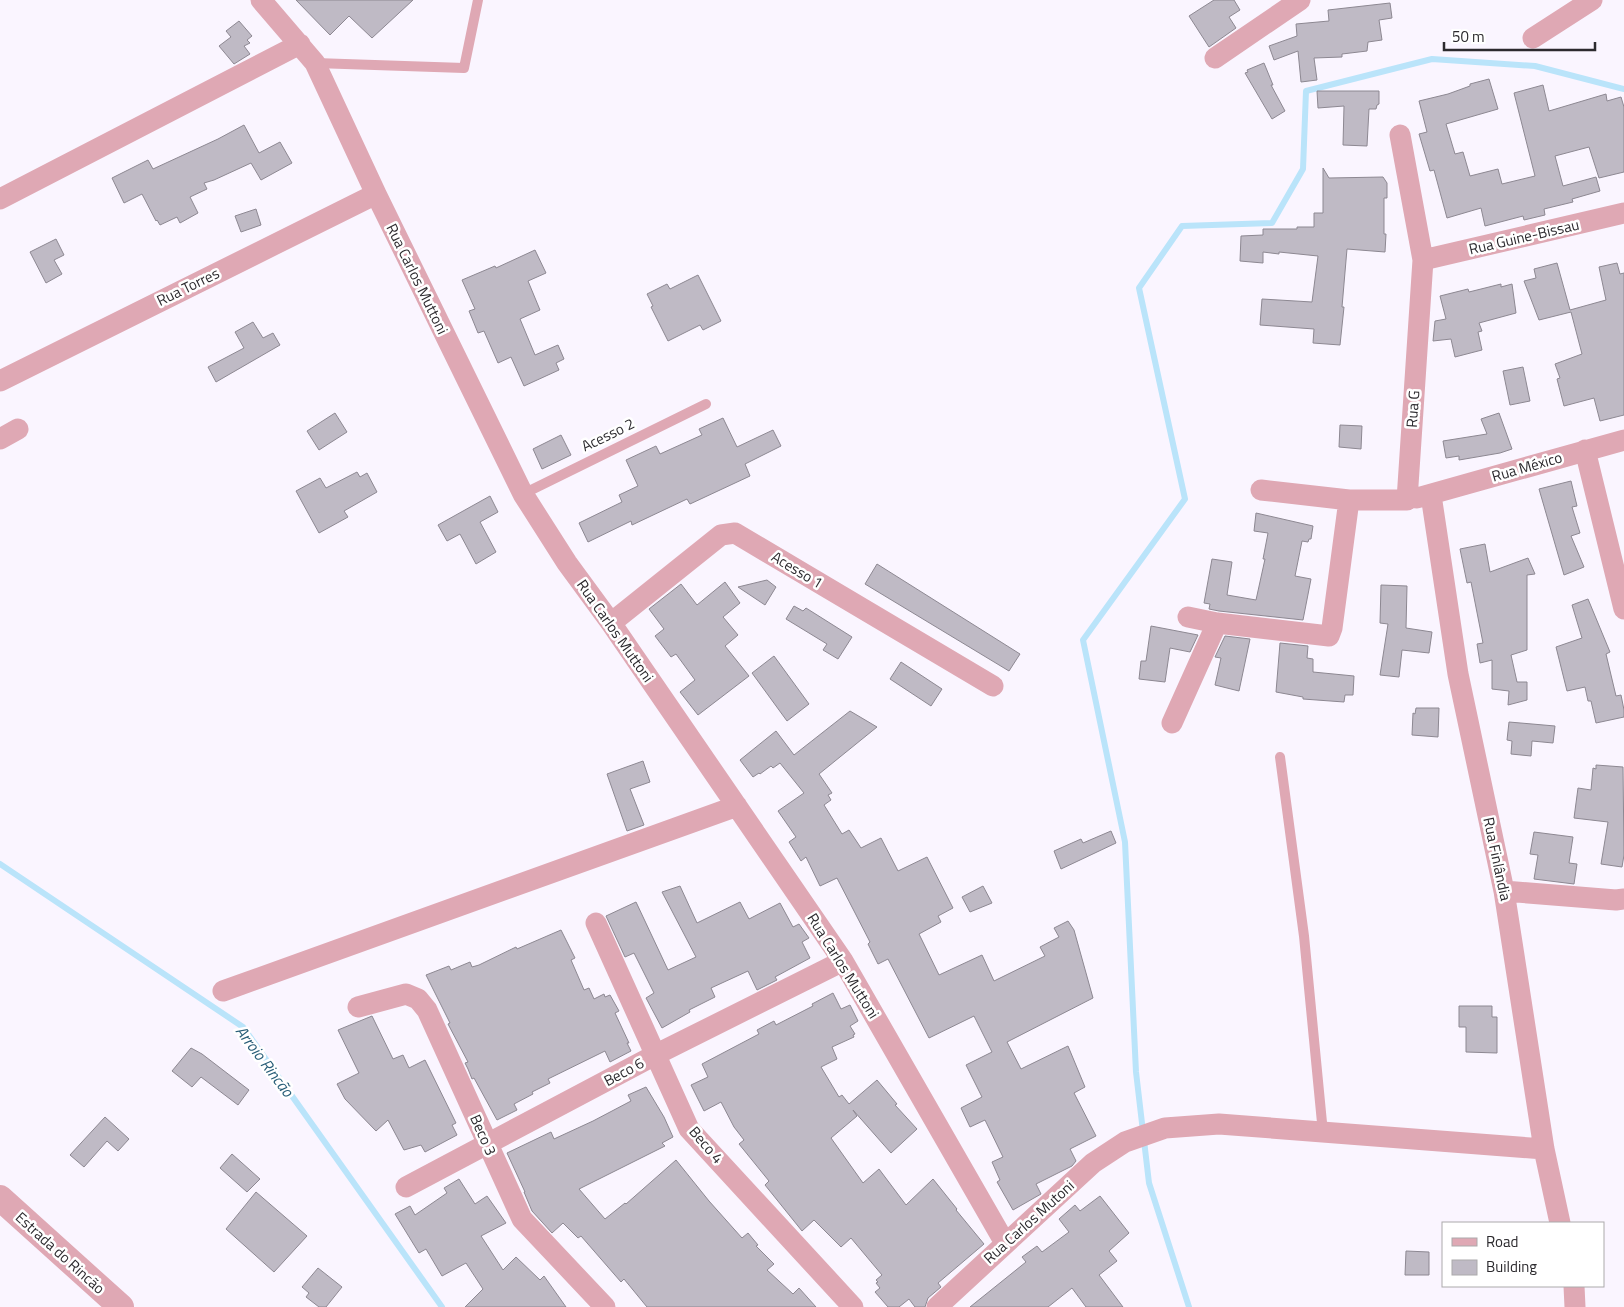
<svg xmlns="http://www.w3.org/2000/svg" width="1624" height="1307" font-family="'Titillium Web',sans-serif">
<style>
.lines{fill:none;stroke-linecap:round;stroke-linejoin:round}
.stream{stroke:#bae4fa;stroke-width:6}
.building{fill:#bfbac5;stroke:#8d8892}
.service{stroke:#dfa8b4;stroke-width:10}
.minor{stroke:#dfa8b4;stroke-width:21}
.tertiary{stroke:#dfa8b4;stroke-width:26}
.labels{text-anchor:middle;stroke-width:5;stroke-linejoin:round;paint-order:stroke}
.street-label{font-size:15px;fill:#2c2a2e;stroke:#fff}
.water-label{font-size:16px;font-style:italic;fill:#275d77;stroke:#fff}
</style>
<rect width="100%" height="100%" fill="#faf5ff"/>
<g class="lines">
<path class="stream" d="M0 864 243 1027 442 1307
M1189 1307 1149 1183 1136 1072 1125 842 1083 640 1185 499 1139 288 1182 226 1272 223 1303 169 1306 91 1432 59 1535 66 1624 89"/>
</g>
<path class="building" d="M296 0H413L372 38 349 16 330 35Z
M1214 0H1234L1240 10 1229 17 1236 28 1209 47 1189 16Z
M1390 3 1392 18 1379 20 1382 40 1368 42 1367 51 1342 54V57L1314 58 1317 80 1301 82 1298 51 1274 60 1269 46 1297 36 1296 24 1329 21 1328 10Z
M239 21 252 36 247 40 250 43 244 46 250 54 234 64 219 46 231 37 226 31Z
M1264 63 1273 85H1271L1285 111 1272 119 1245 73 1248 72 1247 70Z
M1489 79 1498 109 1446 124 1455 154 1463 152 1470 176 1498 169 1502 184 1535 176 1514 93 1543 85 1549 111 1606 94 1607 101 1621 97 1624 107V172L1599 178 1589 147 1555 156 1563 186 1596 177 1600 191 1572 199 1573 202 1544 209 1545 215 1524 220 1523 216 1485 226 1481 208 1447 218 1434 170 1430 171 1419 134 1427 132 1419 101 1448 94 1470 86V84Z
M1317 91H1379V104L1377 105 1376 109H1369L1367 146 1343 145 1344 106 1318 108Z
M244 125 259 153 280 142 292 163 261 180 251 163 214 180 204 183 207 189 190 197 198 213 180 223 177 217 160 225 157 220 156 221 142 194 124 203 112 178 148 160 153 169 218 139Z
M1323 168 1329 178 1383 177 1387 183V198H1384V234H1386L1385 252 1347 249 1342 307H1344L1340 345 1313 343 1314 329 1260 325 1262 299 1312 302 1318 256 1279 252V254L1263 252V263L1240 261 1241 236 1263 235V229H1297V227H1314V213H1323Z
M256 209 261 225 241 232 235 216Z
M56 239 64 255 54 260 62 274 46 283 30 252Z
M535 250 546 273 528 281 540 310 520 319 535 355 558 345 564 359 556 363 559 370 524 386 511 357 498 363 484 331 478 333 469 311 475 309 462 280 495 266 496 268Z
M1557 263 1570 310 1606 300 1599 267 1617 263 1620 274 1624 273V415L1600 421 1594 398 1564 406 1557 379 1560 378 1555 364 1582 354 1571 312 1539 320 1524 281 1536 278 1534 269Z
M698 275 721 321 703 330 700 325 668 341 651 307 653 306 647 294 667 284 670 289Z
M1501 284V287L1512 284 1516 313 1479 323 1482 331 1478 332 1482 350 1455 357 1451 339 1433 341 1435 321 1446 319 1440 296 1468 289 1469 292Z
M253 322 263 338 273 333 280 345 216 382 208 367 244 348 235 332Z
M1523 367 1530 401 1510 405 1503 371Z
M335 413 347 432 319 450 307 431Z
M1499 413 1512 449 1500 453 1459 460V456L1446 458 1443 441 1487 434 1481 419Z
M723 418 737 447 773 430 781 446 745 464 750 476 690 504 687 499 632 525 631 521 588 542 579 523 622 502 619 495 638 486 626 460 656 446 660 454 702 435 699 429Z
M1340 425 1362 426 1361 449 1339 447Z
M561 435 571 455 542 469 533 449Z
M357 472 360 477 367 473 377 492 344 511 348 517 319 533 296 491 320 478 326 488Z
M1571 481 1577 506 1572 507 1580 533 1571 536 1584 567 1564 575 1539 489Z
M490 496 498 512 480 522 496 552 476 564 460 534 447 541 438 525Z
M1256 513 1313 526 1311 539H1309L1308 542 1302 541 1295 576 1311 579 1303 620 1219 611 1209 609 1210 604 1204 603 1212 559 1232 562 1227 595 1256 600 1265 559H1263L1268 533 1254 531Z
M1485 544 1490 572 1528 558 1535 574 1527 575V650L1511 655 1517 682H1527V700L1508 705 1509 691 1492 689V660L1480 663 1477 644 1483 643 1471 582 1467 583 1460 549Z
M877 564 1020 654 1009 671 865 584Z
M767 580 776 587 765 605 738 587Z
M725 582 740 603 723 617 738 635 725 646 749 676 698 715 680 692 695 680 676 654 671 657 655 636 664 629 649 609 681 584 697 605Z
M1381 585 1407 586 1406 628 1432 632 1429 653 1402 650 1399 677 1380 675 1388 624 1380 623Z
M1588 599 1610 652 1606 654 1616 696 1621 695 1624 710V717L1596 723 1591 701H1588L1585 687 1567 691 1556 647 1582 638 1572 605Z
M794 606 803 611 806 608 852 637 838 659 823 650 827 644 786 619Z
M1151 626 1198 635 1190 652 1170 648 1165 682 1139 679 1141 661H1146Z
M1225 636 1250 639 1239 691 1215 685 1221 658 1215 657Z
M1280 643 1308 646 1307 658 1313 659V672L1354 676 1353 695H1345L1344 702 1303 699V697L1276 692Z
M774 656 809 704 787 721 752 673Z
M901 662 942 689 931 706 890 679Z
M1416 708H1439L1438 737 1412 735 1413 713 1415 714Z
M850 711 877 727 819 774 832 793 828 795 831 800 824 805 842 834 849 830 861 848 881 838 898 871 927 857 953 908 938 916 941 922 919 934 939 975 982 955 994 981 1045 956 1040 947 1059 937 1054 928 1068 921 1074 930 1093 998 1007 1042 1021 1069 1068 1046 1085 1087 1074 1093 1096 1136 1070 1149 1076 1161 1072 1166 1036 1184 1041 1194 1013 1210 997 1182 1000 1180 992 1162 1003 1157 985 1120 970 1127 961 1108 982 1097 966 1065 992 1052 974 1016 929 1038 888 959 878 964 868 944 870 942 837 878 820 886 806 857 801 861 789 842 796 837 778 811 804 793 780 763 773 768 771 766 760 774 759 773 753 777 740 760 776 731 794 755Z
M1509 722 1555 726 1553 743 1532 741 1531 756 1511 754 1512 741 1507 740Z
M643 761 650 782 630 789 644 825 627 831 607 774Z
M1596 765 1623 767 1624 855 1622 867 1601 864 1608 822 1574 818 1578 788 1591 790 1593 768 1596 769Z
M1111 831 1116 843 1061 869 1054 851 1081 839 1083 843Z
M1534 832 1573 837 1569 863 1577 864 1574 884 1534 879 1538 855 1530 854Z
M680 886 697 923 740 902 749 919 780 903 793 927 799 924 809 938 802 942 810 958 775 977 777 980 757 990 748 971 711 988 715 997 689 1010 690 1012 662 1028 646 998 654 993 634 953 625 957 606 916 636 902 668 970 696 957 662 892Z
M983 886 992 903 970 912 962 897Z
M561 930 575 958 571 960 584 990 589 988 594 999 604 994 605 997 610 995 619 1011 615 1013 629 1043H627L631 1051 610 1062 605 1051 548 1079 550 1083 532 1092 533 1094 514 1104 517 1110 497 1120 474 1078 472 1079 468 1069 465 1063 468 1062 448 1024 450 1023 426 975 449 966 451 970 470 962 472 967 479 965 516 947 517 949Z
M833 993 841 1009 850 1005 858 1021 850 1026 855 1034 853 1035 854 1037 832 1047 837 1059 821 1067 839 1097 842 1095 849 1104 877 1080 897 1104 895 1105 917 1129 891 1153 853 1110 857 1116 831 1138 863 1183 879 1169 906 1205 933 1179 957 1209 956 1210 984 1244 938 1283 941 1287 928 1298 925 1307H915L909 1299 899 1307H888L875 1292 880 1288 876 1283 878 1282 876 1280 882 1275 851 1238 841 1247 814 1220 802 1231 765 1185 769 1181 739 1144 744 1140 734 1127 721 1102 704 1111 691 1085 708 1077 702 1064 759 1034 757 1030 774 1021 776 1025 813 1006 812 1004Z
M1459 1006H1492V1017H1497V1053L1466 1052V1027H1459Z
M372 1016 393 1059 403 1055 409 1068 425 1060 456 1123 452 1125 457 1135 425 1152 421 1145 404 1150 388 1120 376 1131 345 1099 337 1084 359 1073 338 1030Z
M191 1048 202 1054 249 1090 238 1105 201 1077 192 1087 172 1071Z
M646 1087 664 1117 673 1137 662 1143 665 1146 579 1189 605 1219 625 1203 626 1204 676 1160 709 1201 742 1238 748 1233 758 1245 756 1246 774 1264 767 1270 793 1294 799 1288 816 1307H647L624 1279 621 1282 581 1236 578 1238 563 1223 552 1233 532 1211 524 1192H525L507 1153 551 1132 554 1139 593 1121 631 1101 628 1095Z
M105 1117 129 1139 118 1151 107 1141 84 1167 70 1155Z
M232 1154 260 1179 247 1192 220 1168Z
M459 1179 475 1204 487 1196 506 1223 481 1236 503 1270 516 1257 540 1280 544 1276 566 1307H465L483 1289 466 1263 442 1276 426 1249 419 1253 395 1214 410 1206 415 1215 447 1193 444 1188Z
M256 1192 307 1236 274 1272 226 1229Z
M1100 1196 1129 1233 1109 1251 1117 1261 1099 1275 1123 1307H1086L1072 1288 1048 1307H970L1026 1262 1022 1257 1037 1246 1042 1252 1069 1232 1059 1219 1075 1205 1080 1211Z
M1406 1251 1429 1252V1275H1405Z
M318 1268 342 1287 326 1307H319L306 1297 309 1293 302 1287Z"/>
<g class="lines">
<path class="service" d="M315 63 464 68 478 0
M523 494 706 404
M1280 757 1304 936 1323 1133"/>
<path class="minor" d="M261 0 315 63 376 194 523 494 567 563 611 623 843 961 1005 1243
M1533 38 1592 0
M1215 58 1300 0
M0 199 300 44
M1423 260 1624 213
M0 381 376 194
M0 439 18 429
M1585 450 1624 609
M1261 490 1349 500H1407L1423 260 1400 135
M1431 495 1458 674 1504 891 1544 1149 1560 1223
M1417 498 1624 440
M1188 617 1217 623 1329 636 1332 628 1349 500
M611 623 721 535 735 533 993 686
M1172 723 1217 623
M1504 891 1616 900 1624 899
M596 923 689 1129 853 1307
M223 991 737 806
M358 1007 406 994 418 999 427 1010 522 1219 605 1307
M406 1187 657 1054 843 961
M1574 1286 1575 1307
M937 1307 1093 1163 1125 1142 1165 1128 1219 1124 1544 1149"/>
<path class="tertiary" d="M0 1198 121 1307"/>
</g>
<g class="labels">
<g class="street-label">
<text transform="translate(1524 237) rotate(-13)" y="5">Rua Guine-Bissau</text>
<text transform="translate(417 279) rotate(64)" y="5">Rua Carlos Muttoni</text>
<text transform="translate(188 287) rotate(-26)" y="5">Rua Torres</text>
<text transform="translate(1413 409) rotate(-86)" y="5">Rua G</text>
<text transform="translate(608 435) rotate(-26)" y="5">Acesso 2</text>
<text transform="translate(1527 467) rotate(-16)" y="5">Rua México</text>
<text transform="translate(797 570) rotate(31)" y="5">Acesso 1</text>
<text transform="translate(615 631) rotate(55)" y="5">Rua Carlos Muttoni</text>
<text transform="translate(1497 859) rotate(78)" y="5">Rua Finlândia</text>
<text transform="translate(843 966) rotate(58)" y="5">Rua Carlos Muttoni</text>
<text transform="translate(624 1072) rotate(-28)" y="5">Beco 6</text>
<text transform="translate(483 1135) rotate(66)" y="5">Beco 3</text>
<text transform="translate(706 1145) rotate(49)" y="5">Beco 4</text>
<text transform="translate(1029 1222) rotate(-42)" y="5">Rua Carlos Mutoni</text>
<text transform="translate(60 1253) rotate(42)" y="5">Estrada do Rincão</text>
</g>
<g class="water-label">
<text transform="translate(265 1061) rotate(53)" y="6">Arroio Rincão</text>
</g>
</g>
<rect x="1442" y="1222" width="162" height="65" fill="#ffffff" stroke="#abaaab"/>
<rect x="1452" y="1238" width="25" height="8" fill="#dfa8b4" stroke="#abaaab"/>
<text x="1486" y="1247" font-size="15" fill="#2c2a2e">Road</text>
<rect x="1452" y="1260" width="25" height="15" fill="#bfbac5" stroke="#abaaab"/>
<text x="1486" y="1272" font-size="15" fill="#2c2a2e">Building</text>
<path d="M1444 42v8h151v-8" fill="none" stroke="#2c2a2e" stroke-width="2.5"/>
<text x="1452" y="42" font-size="15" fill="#2c2a2e" stroke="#ffffff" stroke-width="4" paint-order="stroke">50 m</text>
</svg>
